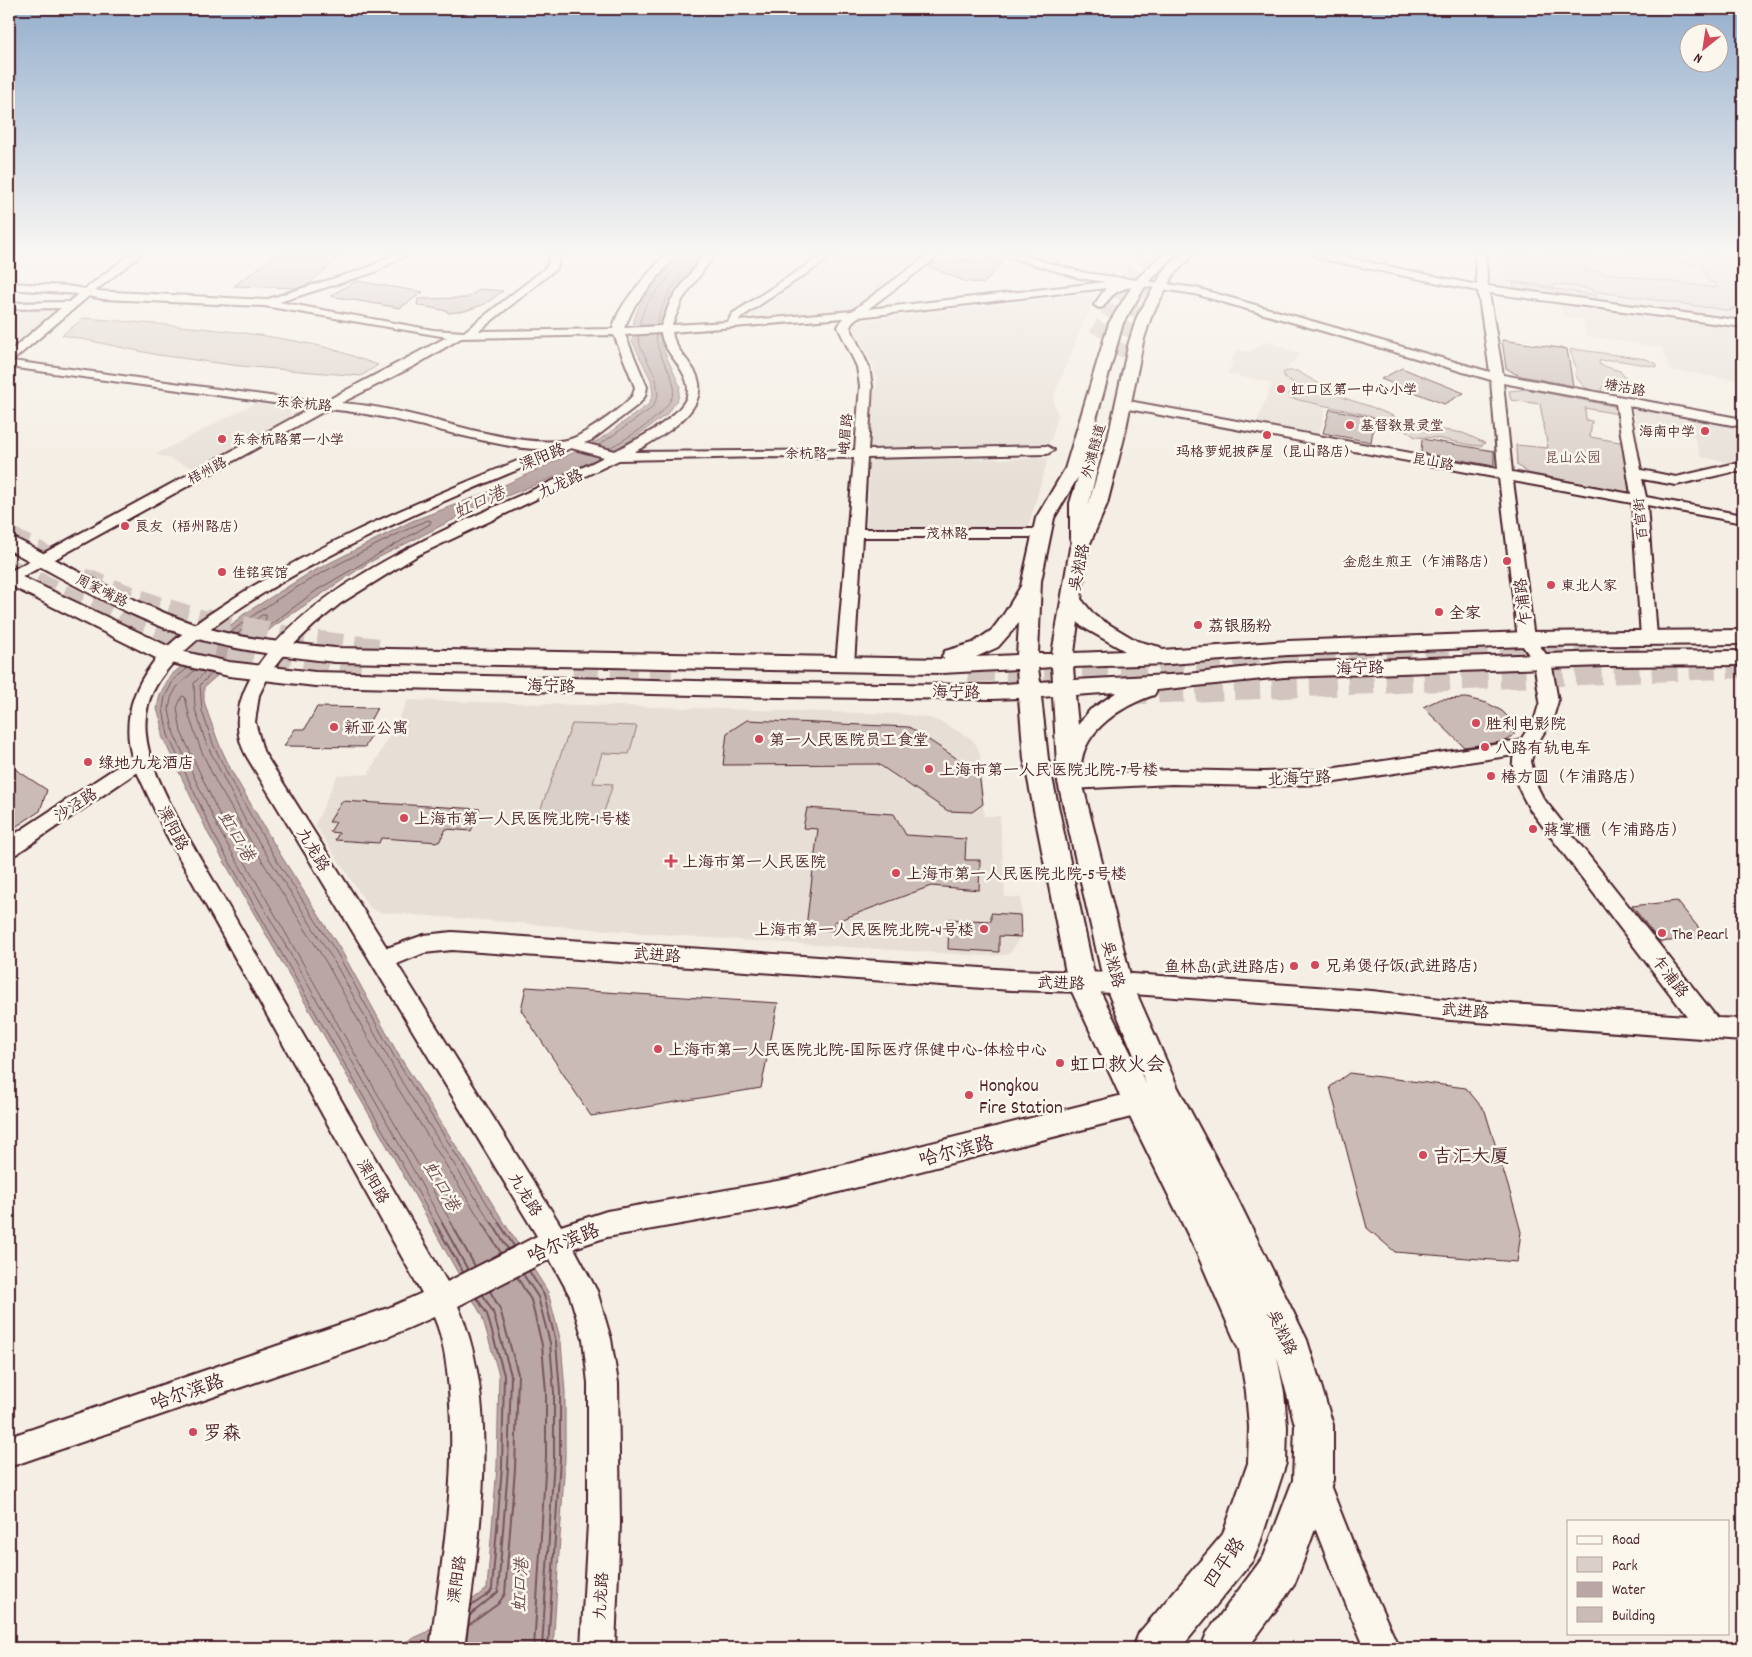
<svg xmlns="http://www.w3.org/2000/svg" width="1752" height="1657" font-family="Dekko,'LXGW WenKai TC',sans-serif">
<style>
.built{fill:#e7dfd6}
.green{fill:#dbd0c9;stroke:#92787a}
.water{fill:#baa7a5;stroke:#8d7174}
.lines{fill:none;stroke-linecap:round;stroke-linejoin:round}
.shore-far1{stroke:#77555c;stroke-width:1}
.shore{stroke:#77555c;stroke-width:2}
.building{fill:#cabbb6;stroke:#4a1f2b}
.major-tunnel{stroke:#d2c5bf;stroke-width:14;stroke-dasharray:14 7;stroke-linecap:butt}
.highway-tunnel-far1{stroke:#d2c5bf;stroke-width:20;stroke-dasharray:20 10;stroke-linecap:butt}
.highway-tunnel{stroke:#d2c5bf;stroke-width:26;stroke-dasharray:26 12;stroke-linecap:butt}
.minor-casing{stroke:#4a1f2b;stroke-width:4}
.major-casing{stroke:#4a1f2b;stroke-width:4}
.minor{fill:#fbf7ec;fill-rule:evenodd}
.major{fill:#fbf7ec;fill-rule:evenodd}
.poi-dot{fill:#d1495b;stroke:#fbf7ec;stroke-width:2}
.labels{text-anchor:middle;stroke-width:5;stroke-linejoin:round;paint-order:stroke}
.far-street-label{font-size:14px;fill:#4a1f2b;stroke:#fbf7ec}
.far-poi-label{font-size:14px;fill:#4a1f2b;stroke:#fbf7ec;text-anchor:start}
.far-park-label{font-size:14px;fill:#6e4b52;stroke:#fbf7ec}
.street-label{font-size:16px;fill:#4a1f2b;stroke:#fbf7ec}
.poi-label{font-size:16px;fill:#4a1f2b;stroke:#fbf7ec;text-anchor:start}
.water-label{font-size:18px;font-style:italic;fill:#714f56;stroke:#fbf7ec}
.near-poi-label{font-size:19px;fill:#4a1f2b;stroke:#fbf7ec;text-anchor:start}
.near-street-label{font-size:19px;fill:#4a1f2b;stroke:#fbf7ec}
</style>
<rect width="100%" height="100%" fill="#f4eee4"/>
<filter id="ink" filterUnits="userSpaceOnUse"><feTurbulence type="fractalNoise" baseFrequency=".02" numOctaves="2"/><feDisplacementMap in="SourceGraphic" scale="10" xChannelSelector="R" yChannelSelector="G"/><feConvolveMatrix kernelMatrix="1 2 1 2 8 2 1 2 1" color-interpolation-filters="sRGB"/></filter>
<g filter="url(#ink)">
<path class="built" d="M837 255H929L853 312 755 321 748 316 749 312Z
M1489 255H1743V322L1499 288 1493 286 1491 282Z
M1081 295 1092 297 1093 301 1054 395V404L1058 415 1051 440 1043 450 876 453 871 449 869 446 872 402 877 382 873 365 852 326 855 321Z
M1560 301 1743 326V381L1670 370 1662 348 1586 335 1582 320 1563 316Z
M62 308 10 352H9V309Z
M1265 341 1300 354 1283 374 1285 378 1296 384 1291 390 1290 398 1326 407 1319 436 1256 424 1272 383 1228 374 1236 350 1250 352Z
M257 402 288 406 291 415 287 425 202 471 156 454Z
M1632 406 1743 426V465L1701 457 1694 436 1638 427Z
M869 458 1002 459 1048 458 1027 532 866 528 869 495Z
M408 700 899 714 926 717 941 722 969 737 976 744 980 754 984 816H1000L1005 897 1021 898 1022 934 1011 952 1006 955 985 956 710 938 377 912 369 907 315 825 337 776 369 774Z"/>
<path class="green" d="M1506 255H1586L1588 269 1583 268V270L1717 288 1715 283 1709 282 1702 266 1622 255H1676L1699 258 1698 255 1743 259V310L1731 308 1732 311 1592 291V289L1554 284V287L1508 281Z
M1513 283 1596 295 1597 300 1514 288Z
M84 318C163 325 243 329 320 346 339 350 359 359 378 365L361 376 240 366 158 355 62 335Z
M1573 349 1646 359 1657 364V367L1616 360 1599 361 1600 365 1620 371 1630 384 1628 387 1605 386 1601 388 1602 392C1587 391 1583 387 1575 375L1576 368 1570 350Z
M1287 371H1297L1344 398 1369 406 1417 426 1463 433 1485 443 1481 446 1471 445 1436 438 1415 437 1407 431 1386 427 1372 416 1290 398 1289 394 1296 384 1285 378 1283 373Z
M1526 389 1618 407V414L1585 408 1586 420 1592 421 1590 437 1626 443 1633 492 1619 494 1600 487 1528 473 1517 465 1516 445 1548 448 1540 404 1511 400 1509 391Z
M572 724 637 726 629 754 602 753 593 783 613 784 601 821 537 819Z"/>
<path class="water" d="M680 255H703C683 281 653 312 662 347L680 386 678 399 666 415 621 447 597 460 474 509 368 563 274 626 204 687V701L208 714 219 744 232 772 280 854 342 952 398 1054 548 1292 561 1342 565 1392V1458L553 1648H391L425 1633 487 1589 497 1467 499 1375 482 1316 377 1128 209 835 162 736V724L157 709 160 694 170 676 244 614 308 574 412 521 494 490 573 453 599 440 649 404 653 394 651 380 632 341 634 319 640 304Z"/>
<g class="lines">
<path class="shore-far1" d="M657 325C662 297 680 277 696 255
M639 326 645 306 682 260 683 255
M599 445 652 408 658 396 656 378 641 348 638 336
M609 448C628 438 682 408 673 382 668 365 656 354 656 335
M230 633C286 588 350 558 414 526L428 520 431 521 430 524 317 590 254 637
M237 634 262 615H266V619L246 636
M188 668 174 679 165 697 163 709 168 735 213 833 436 1224
M195 670 177 687 171 698 169 710 174 734 219 830 387 1122 443 1224
M205 672 194 683 195 709 206 743 246 822 332 958 403 1084 492 1224
M212 673 200 685 202 711 213 744 231 781 277 861 338 955 395 1058 500 1224
M452 1224 225 827 181 732 177 708 182 696 185 697 190 719 201 750 216 782 264 864 326 962 382 1063 483 1224"/>
<path class="shore" d="M435 1223 463 1272
M442 1223 468 1270
M451 1223 475 1266
M482 1223 501 1253
M492 1223 508 1249
M499 1223 514 1246
M529 1271 544 1295 556 1342 560 1392V1458L548 1648
M523 1274 538 1297 550 1343 554 1392V1458L542 1648
M517 1277 531 1300 542 1345 546 1392V1457L534 1648
M471 1606 490 1593 492 1589 502 1467 504 1375 487 1314 477 1298
M470 1615 498 1592 508 1468 511 1375 493 1312 483 1295
M469 1625 498 1604 505 1594 515 1469 518 1374 500 1309 490 1291"/>
</g>
<path class="building" d="M276 255H283L338 258 308 285 296 288 234 286Z
M971 259H994V261L1003 262 983 284 964 281 928 266 932 264Z
M356 281 423 292 400 308 330 296Z
M480 289 503 291 485 304 465 311 448 313 447 311 417 305 418 299 467 298Z
M1502 340 1567 349 1573 386 1521 376 1514 373 1506 368Z
M1402 368 1414 373 1464 393 1444 404 1381 379Z
M1330 409 1375 418 1371 442 1323 433Z
M1422 439 1494 451V466L1421 453Z
M1466 698 1487 703 1502 711 1512 721 1515 728 1514 735 1508 740 1501 742 1464 747 1423 707 1440 699Z
M317 707 377 708 365 730H374L365 747 284 746 295 729H305Z
M747 720 909 727 979 773 983 804 972 812 948 811 878 764 723 765 727 733Z
M9 765 47 790 40 811 9 831Z
M342 801 480 809 471 831 446 829 439 842 381 838 379 843 335 840 339 833 330 832 336 822H329Z
M807 808 894 814 906 835 966 839 965 860H980L979 890 931 886 834 922V931L806 927 818 829 803 828Z
M1677 901 1706 937 1660 942 1632 906Z
M991 913 1020 915 1021 937 999 936V952L948 949 949 919 991 921Z
M526 987 778 1003 761 1088 591 1116 521 1010Z
M1349 1073 1466 1088 1485 1111 1512 1199 1521 1232 1517 1262 1395 1252 1367 1228 1330 1087Z"/>
<g class="lines">
<path class="major-tunnel" d="M1096 335 1130 275 1145 255
M1116 355 1132 318 1167 261 1168 255"/>
<path class="highway-tunnel-far1" d="M9 536 47 556
M9 568 122 622
M84 578 155 605 210 622"/>
<path class="highway-tunnel" d="M119 621 187 649 305 671 360 676
M205 621 302 642 378 651
M573 665 672 668
M968 669 1041 670 1644 650
M1120 692 1743 665"/>
<defs>
<path id="minor" d="M129 255H141L95 291 265 300 367 268 393 255H406L375 272 279 302 433 330 464 332 543 270 548 265 550 255H560L557 268 479 331 613 329C617 304 649 274 665 255H676L635 305 624 328 661 326 671 300 704 255H714L682 300 672 325 728 322 732 314 822 255H834L740 318 739 321 852 311 928 255H940L868 309 1106 282 1080 278 1003 255H1020L1085 273 1196 288 1490 372 1478 291 1318 258 1313 255H1333L1477 285 1475 255H1485L1488 286 1743 321V327L1489 293 1503 375 1743 419V427L1629 406 1641 470 1676 477 1732 464H1743V472H1732L1676 485 1642 479 1646 497 1743 515V523L1647 505 1657 637 1655 641 1649 642 1643 641 1641 637 1632 503 1513 481 1534 638 1551 661 1558 701 1553 718 1535 747 1531 761 1536 784 1543 798 1717 1018 1743 1019V1041L1450 1020 1372 1011 1118 993 1011 990 452 950 424 953 397 964 561 1226 607 1211 788 1179 1139 1091 1148 1095 1151 1103 1148 1111 1139 1115 788 1205 607 1237 574 1248 597 1291 611 1339 618 1383 620 1523 615 1648H581L588 1523V1383L583 1339 570 1296 550 1259 458 1306C502 1408 479 1541 464 1648H430C442 1563 457 1477 449 1391 447 1366 444 1340 434 1317L390 1336 9 1467V1437L388 1308 422 1293 166 834 137 772 16 854 9 856V838L132 757C123 723 131 692 152 664 167 643 200 620 222 606 322 539 436 495 546 449 517 450 488 441 459 435 416 424 372 413 328 409L15 581 9 583V572L311 408 9 367V352L61 308 9 309V303L69 302 78 294 9 289V283L67 286 85 289ZM1142 286 1195 294 1491 380 1498 469 1123 400 1117 404 1123 408 1499 478 1518 639 1534 662 1540 701 1535 718 1520 741 1322 770 1263 772 1172 770 1070 775 1063 777 1060 782 1063 787 1070 789 1172 784 1263 786 1322 784 1514 755C1509 773 1521 793 1529 808L1687 1016 1450 1000 1372 991 1118 973 1011 970 452 932 424 935 387 948 263 751 255 722 259 695 271 671 290 648 314 625 341 603 418 555 619 460 763 457 854 458 836 665 839 669 845 671 851 669 854 665 862 537H1041L1046 536 1048 533 1046 530 1041 529H863L867 458 1047 454 1054 450 1047 446 868 450 872 386 869 367 850 327 853 321 858 317 1106 288 1094 305 1099 308 1103 307C1115 290 1120 288 1142 286ZM89 296 103 299 264 306 447 337 324 402 292 399 12 361ZM843 318 838 327 857 367 860 386 855 450 634 452C660 437 715 409 695 372 687 358 674 348 672 332ZM661 333C663 349 676 359 683 373 687 380 690 390 686 399 675 421 636 440 615 451L584 443 592 440 639 404 645 396 647 387 625 335ZM614 335 635 387 633 395C624 407 581 438 567 440 537 445 504 437 476 431 432 420 386 406 341 403L414 366 461 338ZM1503 383 1616 404 1631 494 1512 472ZM571 448 604 457C500 509 304 574 249 681 236 706 233 732 247 757L537 1236 447 1282 182 827C164 791 137 746 148 705 173 606 478 486 571 448Z
M1313 1465 1324 1470 1360 1561 1399 1648H1365L1331 1569 1297 1481 1302 1470Z"/>
<path id="major" d="M1161 255H1174L1146 285 1123 323 1087 451H1099L1101 455 1088 506 1108 438 1129 342 1137 317 1162 273 1180 255H1193L1173 275 1151 317 1143 342 1124 438 1107 504 1088 548 1081 599 1095 616 1137 641 1160 647 1162 650 1288 641 1526 632 1743 630V644L1526 646 1288 655 1170 664 1073 667 1074 680 1188 674 1284 663 1605 652 1743 651V665L1605 666 1284 677 1157 690 1154 695C1123 705 1083 730 1081 766 1080 771 1082 777 1082 782L1132 983 1178 1088 1238 1200 1307 1340 1333 1425V1480L1300 1570 1294 1585 1248 1648H1201L1207 1633 1264 1556 1293 1480 1295 1425 1277 1357 1284 1392 1287 1427 1286 1463 1259 1546 1253 1560 1181 1648H1133L1139 1633 1223 1534 1248 1463 1249 1427 1246 1392 1239 1350 1196 1251 1128 1113 1068 983 1024 759 1019 698 991 699 779 697 315 686 229 676 162 661 9 585V572L16 574 176 650 229 662 315 672 779 683 991 685 1018 683 1017 669 942 673 335 662C286 656 236 651 188 636 125 616 67 580 9 550V537L16 539C77 570 137 606 203 627 245 640 291 643 335 648L944 659 942 656 945 651 973 643 992 630 1004 614 1021 586 1036 518 1065 469 1109 323 1136 280ZM1078 477 1070 503V538L1072 542 1070 548 1052 654H1038L1041 581 1054 518ZM1078 622 1081 626 1125 651 1074 653ZM1019 623 1017 655 976 657 998 647ZM1052 667 1053 681 1040 682 1038 668ZM1117 692 1090 710 1078 725 1075 695ZM1053 696 1058 782 1104 983 1146 1084 1096 983 1048 759 1041 697Z"/>
</defs>
<use href="#minor" class="minor-casing"/>
<use href="#major" class="major-casing"/>
<use href="#minor" class="minor"/>
<use href="#major" class="major"/>
</g>
</g>
<linearGradient id="sky" x2="0" y2="1"><stop stop-color="#95afcd"/><stop offset="0.52" stop-color="#faf7f3"/><stop offset="1" stop-color="#faf7f3" stop-opacity="0"/></linearGradient>
<rect width="1752" height="487" fill="url(#sky)"/>
<g class="poi-dot">
<circle cx="1281" cy="389" r="5"/>
<circle cx="1350" cy="425" r="5"/>
<circle cx="1705" cy="431" r="5"/>
<circle cx="1267" cy="435" r="5"/>
<circle cx="222" cy="439" r="5"/>
<circle cx="125" cy="526" r="5"/>
<circle cx="1507" cy="561" r="5"/>
<circle cx="222" cy="572" r="5"/>
<circle cx="1551" cy="585" r="5"/>
<circle cx="1439" cy="612" r="5"/>
<circle cx="1198" cy="625" r="5"/>
<circle cx="1476" cy="723" r="5"/>
<circle cx="334" cy="727" r="5"/>
<circle cx="759" cy="739" r="5"/>
<circle cx="1485" cy="747" r="5"/>
<circle cx="88" cy="762" r="5"/>
<circle cx="929" cy="769" r="5"/>
<circle cx="1491" cy="776" r="5"/>
<circle cx="404" cy="818" r="5"/>
<circle cx="1533" cy="829" r="5"/>
<path d="M668.5 853.5h5v5h5v5h-5v5h-5v-5h-5v-5h5z"/>
<circle cx="896" cy="873" r="5"/>
<circle cx="984" cy="929" r="5"/>
<circle cx="1662" cy="933" r="5"/>
<circle cx="1315" cy="965" r="5"/>
<circle cx="1294" cy="966" r="5"/>
<circle cx="658" cy="1049" r="5"/>
<circle cx="1060" cy="1063" r="5"/>
<circle cx="969" cy="1095" r="5"/>
<circle cx="1423" cy="1155" r="5"/>
<circle cx="193" cy="1432" r="5"/>
</g>
<g class="labels">
<g class="far-street-label">
<text transform="translate(1625 387) rotate(10)" y="5">塘沽路</text>
<text transform="translate(304 403) rotate(5)" y="5">东余杭路</text>
<text transform="translate(845 434) rotate(-85)" y="5">峨眉路</text>
<text transform="translate(1093 451) rotate(-75)" y="5">外滩隧道</text>
<text x="806" y="458">余杭路</text>
<text transform="translate(1433 461) rotate(11)" y="5">昆山路</text>
<text transform="translate(207 470) rotate(-28)" y="5">梧州路</text>
<text transform="translate(1640 519) rotate(-95)" y="5">百官街</text>
<text x="947" y="538">茂林路</text>
<text transform="translate(102 590) rotate(26)" y="5">周家嘴路</text>
</g>
<g class="far-poi-label">
<text x="1291" y="394">虹口区第一中心小学</text>
<text x="1360" y="430">基督教景灵堂</text>
<text x="1695" y="436" text-anchor="end">海南中学</text>
<text x="232" y="444">东余杭路第一小学</text>
<text x="1267" y="456" text-anchor="middle">玛格萝妮披萨屋（昆山路店）</text>
<text x="135" y="531">良友（梧州路店）</text>
<text x="1497" y="566" text-anchor="end">金彪生煎王（乍浦路店）</text>
<text x="232" y="577">佳铭宾馆</text>
<text x="1561" y="590">東北人家</text>
</g>
<g class="far-park-label">
<text x="1573" y="462">昆山公园</text>
</g>
<g class="street-label">
<text transform="translate(542 456) rotate(-22)" y="6">溧阳路</text>
<text transform="translate(560 483) rotate(-25)" y="6">九龙路</text>
<text transform="translate(1078 567) rotate(-78)" y="6">吴淞路</text>
<text transform="translate(1522 602) rotate(-97)" y="6">乍浦路</text>
<text transform="translate(1360 667) rotate(-2)" y="6">海宁路</text>
<text transform="translate(551 685) rotate(1)" y="6">海宁路</text>
<text transform="translate(956 691) rotate(1)" y="6">海宁路</text>
<text transform="translate(1299 777) rotate(-3)" y="6">北海宁路</text>
<text transform="translate(75 804) rotate(-33)" y="6">沙泾路</text>
<text transform="translate(174 828) rotate(63)" y="6">溧阳路</text>
<text transform="translate(314 849) rotate(59)" y="6">九龙路</text>
<text transform="translate(657 954) rotate(4)" y="6">武进路</text>
<text transform="translate(1114 964) rotate(75)" y="6">吴淞路</text>
<text transform="translate(1671 976) rotate(52)" y="6">乍浦路</text>
<text transform="translate(1061 982) rotate(2)" y="6">武进路</text>
<text transform="translate(1465 1010) rotate(4)" y="6">武进路</text>
<text transform="translate(374 1181) rotate(60)" y="6">溧阳路</text>
<text transform="translate(526 1194) rotate(58)" y="6">九龙路</text>
<text transform="translate(1283 1332) rotate(65)" y="6">吴淞路</text>
<text transform="translate(456 1579) rotate(-82)" y="6">溧阳路</text>
<text transform="translate(600 1596) rotate(-87)" y="6">九龙路</text>
</g>
<g class="poi-label">
<text x="1449" y="618">全家</text>
<text x="1208" y="631">荔银肠粉</text>
<text x="1486" y="729">胜利电影院</text>
<text x="344" y="733">新亚公寓</text>
<text x="769" y="745">第一人民医院员工食堂</text>
<text x="1495" y="753">八路有轨电车</text>
<text x="98" y="768">绿地九龙酒店</text>
<text x="939" y="775">上海市第一人民医院北院-7号楼</text>
<text x="1501" y="782">椿方圆（乍浦路店）</text>
<text x="414" y="824">上海市第一人民医院北院-1号楼</text>
<text x="1543" y="835">蔣掌櫃（乍浦路店）</text>
<text x="682" y="867">上海市第一人民医院</text>
<text x="906" y="879">上海市第一人民医院北院-5号楼</text>
<text x="974" y="935" text-anchor="end">上海市第一人民医院北院-4号楼</text>
<text x="1672" y="939">The Pearl</text>
<text x="1325" y="971">兄弟煲仔饭(武进路店)</text>
<text x="1284" y="972" text-anchor="end">鱼林岛(武进路店)</text>
<text x="668" y="1055">上海市第一人民医院北院-国际医疗保健中心-体检中心</text>
</g>
<g class="water-label">
<text transform="translate(479 502) rotate(-24)" y="6">虹口港</text>
<text transform="translate(237 836) rotate(60)" y="6">虹口港</text>
<text transform="translate(442 1186) rotate(60)" y="6">虹口港</text>
<text transform="translate(520 1585) rotate(-87)" y="6">虹口港</text>
</g>
<g class="near-poi-label">
<text x="1070" y="1070">虹口救火会</text>
<text x="979" y="1091">Hongkou<tspan x="979" dy="22">Fire Station</tspan></text>
<text x="1433" y="1162">吉汇大厦</text>
<text x="203" y="1439">罗森</text>
</g>
<g class="near-street-label">
<text transform="translate(956 1150) rotate(-14)" y="7">哈尔滨路</text>
<text transform="translate(563 1242) rotate(-22)" y="7">哈尔滨路</text>
<text transform="translate(187 1391) rotate(-19)" y="7">哈尔滨路</text>
<text transform="translate(1223 1562) rotate(-55)" y="7">四平路</text>
</g>
</g>
<rect width="1752" height="1657" fill="none" stroke="#fbf7ec" stroke-width="30"/>
<rect x="15" y="15" width="1722" height="1627" fill="none" stroke="#4a1f2b" stroke-width="2" filter="url(#ink)"/>
<rect x="1567" y="1520" width="162" height="115" fill="#fbf7ec" stroke="#b4a19f"/>
<rect x="1577" y="1536" width="25" height="8" fill="#fbf7ec" stroke="#b4a19f"/>
<text x="1612" y="1544" font-size="15" fill="#4a1f2b">Road</text>
<rect x="1577" y="1557" width="25" height="15" fill="#dbd0c9" stroke="#b4a19f"/>
<text x="1612" y="1570" font-size="15" fill="#4a1f2b">Park</text>
<rect x="1577" y="1582" width="25" height="15" fill="#baa7a5" stroke="#b4a19f"/>
<text x="1612" y="1594" font-size="15" fill="#4a1f2b">Water</text>
<rect x="1577" y="1607" width="25" height="15" fill="#cabbb6" stroke="#b4a19f"/>
<text x="1612" y="1620" font-size="15" fill="#4a1f2b">Building</text>
<g transform="translate(1704 48) rotate(210)"><circle r="24" fill="#fbf7ec" stroke="#b4a19f"/>
<path d="M0-4L9 19L0 12L-9 19Z" fill="#d1495b"/>
<text y="-8" font-size="14" font-weight="bold" text-anchor="middle" fill="#4a1f2b">N</text>
</g>
</svg>
